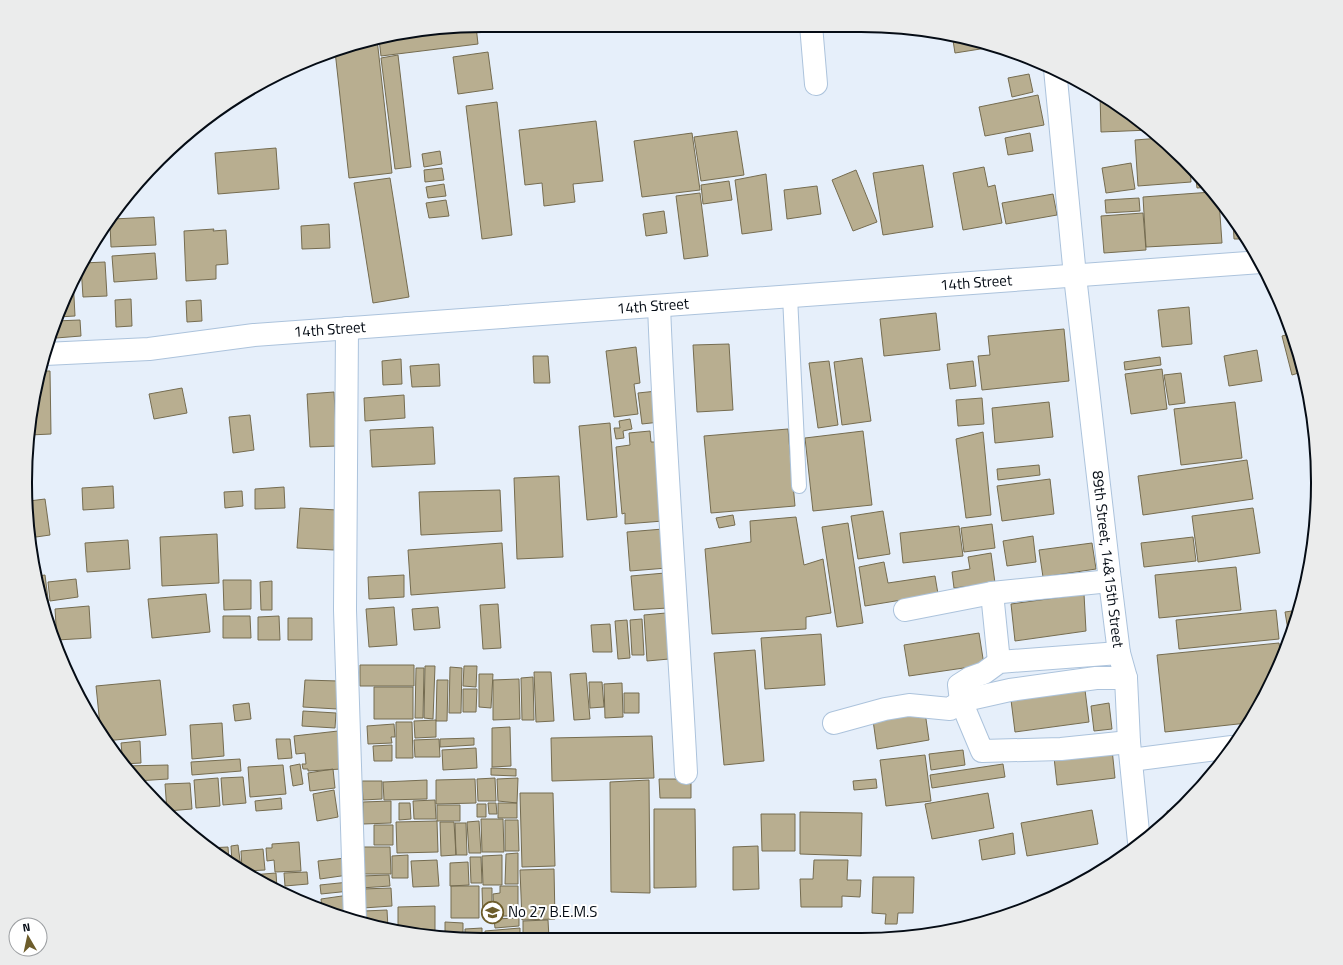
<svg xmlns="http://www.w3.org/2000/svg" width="1343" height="965" font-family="'Titillium Web',sans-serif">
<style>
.building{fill:#b8ae90;stroke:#756c50}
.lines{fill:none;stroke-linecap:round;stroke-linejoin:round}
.lane-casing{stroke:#acc3dc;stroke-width:16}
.street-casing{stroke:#acc3dc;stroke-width:24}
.lane{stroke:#fff;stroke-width:14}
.street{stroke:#fff;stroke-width:22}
.labels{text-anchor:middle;stroke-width:4;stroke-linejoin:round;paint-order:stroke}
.street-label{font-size:15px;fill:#050c15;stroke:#fff}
.poi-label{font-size:15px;fill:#050c15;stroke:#fff;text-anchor:start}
.rim{fill:none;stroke:#050c15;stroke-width:2}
</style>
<rect width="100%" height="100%" fill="#e6effa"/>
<path class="building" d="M476 26 478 44 381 56 379 39Z
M952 34 993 47 955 53Z
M377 39 392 173 349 178 335 51 364 41Z
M488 52 493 89 458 94 453 57Z
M398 55 411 167 395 169 381 58Z
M1029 74 1033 92 1012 97 1008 78Z
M1100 94 1150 130 1101 132Z
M1038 95 1044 125 985 136 979 107Z
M497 102 512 235 482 239 466 106Z
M596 121 603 181 573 184 575 202 544 206 542 183 525 185 519 130Z
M737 131 744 175 701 181 694 137Z
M692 133 700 190 642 197 634 141Z
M1030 133 1033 151 1008 155 1005 138Z
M1161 138 1190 166 1191 182 1138 186 1135 140Z
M276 148 279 189 218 194 215 153Z
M440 151 442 164 424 167 422 154Z
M1131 163 1135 189 1106 193 1102 168Z
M923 165 933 227 883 235 873 173Z
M984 167 988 187 995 185 1002 223 963 230 953 173Z
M442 168 444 180 425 182 424 170Z
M856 170 877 222 853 231 832 180Z
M1195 172 1205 181 1209 187 1197 188Z
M766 174 772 230 742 234 735 180Z
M390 178 409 297 373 303 354 183Z
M729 181 732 200 703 204 701 185Z
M444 184 446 196 428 198 426 187Z
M817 186 821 214 787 219 784 190Z
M1212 192 1219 201 1222 243 1146 247 1143 197Z
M700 193 708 256 684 259 676 196Z
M1053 194 1057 215 1006 224 1002 203Z
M1139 198 1140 211 1106 213 1105 200Z
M446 200 449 216 429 218 426 203Z
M664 211 667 233 646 236 643 214Z
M1143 213 1146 250 1104 253 1101 216Z
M154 217 156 245 111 247 110 224 113 219Z
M1233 221 1246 239H1234Z
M329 224 330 248 302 249 301 226Z
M214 229 213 231 226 230 228 264 216 265V279L186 281 184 231Z
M155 253 157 279 114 282 112 256Z
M105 262 107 296 83 297 81 266 83 263Z
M73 278 75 316 57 317 72 280Z
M131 299 132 326 116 327 115 300Z
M201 300 202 321 187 322 186 301Z
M1189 307 1192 344 1162 347 1158 310Z
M936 313 940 350 884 356 880 319Z
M80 320 81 336 56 338 55 321Z
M1064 329 1069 381 982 390 978 356 990 355 988 336Z
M1293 333 1302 372 1292 375 1282 336Z
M729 344 733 410 697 412 693 345Z
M636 347 640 383 634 384 638 414 614 417 606 351Z
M1257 350 1262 381 1229 386 1224 356Z
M533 356H548L550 383H534Z
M1160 357 1161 365 1125 370 1124 362Z
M862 358 871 421 842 425 834 362Z
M401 359 402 384 383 385 382 361Z
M829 361 838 425 818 428 809 363Z
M973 361 976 386 950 389 947 364Z
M439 364 440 386 412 387 410 366Z
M1162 369 1167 409 1131 414 1125 374Z
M41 371H50L51 434 30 435V418Z
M1181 373 1185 403 1169 405 1164 375Z
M182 388 187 413 154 419 149 394Z
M657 391 660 422 642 424 638 393Z
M334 392 337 446 310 447 307 394Z
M404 395 405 418 365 421 364 398Z
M982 398 984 424 958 426 956 400Z
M1049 402 1053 437 995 443 992 408Z
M1235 402 1242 458 1181 465 1174 409Z
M250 415 254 450 233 453 229 417Z
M630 419 632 429 623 431 624 438 616 439 614 428H620L619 421Z
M610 423 617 517 587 520 579 426Z
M433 427 435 464 372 467 370 430Z
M788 429 795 506 711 513 704 436Z
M650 431 651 442H661L663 521 625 524V513L622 514 616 447 630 445 629 433Z
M863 431 872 505 813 511 805 438Z
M983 432 991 515 966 518 956 439Z
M1247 460 1253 499 1143 515 1138 476Z
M1039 465 1040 475 998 480 997 469Z
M559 476 563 557 517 559 514 478Z
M1050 479 1054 514 1002 521 997 486Z
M113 486 114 508 83 510 82 488Z
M284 487 285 508 255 509V489Z
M500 490 502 531 421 535 419 492Z
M242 491 243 506 225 508 224 492Z
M45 499 50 535 29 538V501Z
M300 508 337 510 334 550 297 548Z
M1253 508 1260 553 1198 562 1192 516Z
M883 511 890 554 858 559 851 516Z
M733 515 735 525 719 528 716 518Z
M796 517 804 565 823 559 831 613 806 617V629L712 634 705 549 751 542 750 521Z
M848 523 863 623 837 627 822 527Z
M992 524 995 548 964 552 961 528Z
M959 526 963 556 903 563 900 533Z
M663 529 667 568 630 571 627 532Z
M217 534 219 583 162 586 160 537Z
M1033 536 1036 562 1007 566 1003 541Z
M1193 537 1196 561 1144 567 1141 543Z
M128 540 130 569 87 572 85 543Z
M502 543 505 588 411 595 408 550Z
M1092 543 1096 569 1043 577 1039 550Z
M991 553 995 583 954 588 952 572 970 569 968 557Z
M884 562 888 583 935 576 938 594 865 606 859 567Z
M1236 567 1241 610 1159 618 1155 575Z
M665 573 668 608 634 610 631 576Z
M45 575 49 607H46L38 576Z
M404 575V597L369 599 368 577Z
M76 579 78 597 50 601 48 582Z
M223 580H251V609L224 610Z
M272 581V610H261L260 582Z
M206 594 210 632 152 638 148 599Z
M1084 594 1086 631 1015 641 1011 604Z
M498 604 501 648 483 649 480 605Z
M89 606 91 638 57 640 55 609Z
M394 607 397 645 369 647 366 609Z
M438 607 440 628 414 630 412 609Z
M1276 610 1279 639 1179 649 1176 620Z
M1299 610 1289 636 1285 612Z
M666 613 669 659 647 661 644 615Z
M223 616H250L251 638H223Z
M279 616 280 640H258V617Z
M288 618H312V640H288Z
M642 619 644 655H632L630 620Z
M627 620 630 658 618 659 615 621Z
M610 624 612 652H593L591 625Z
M979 633 984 665 909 676 904 645Z
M821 634 825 685 765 689 761 638Z
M1279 643 1281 657 1271 685 1247 723 1165 732 1157 655Z
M755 650 764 761 724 765 714 653Z
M360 665H414V686H360Z
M425 666H435L433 719 424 718Z
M464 666H477L476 687 463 686Z
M450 667 462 668 461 713H449Z
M416 668H424L423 718H415Z
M534 672H551L554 721 536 722Z
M586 673 590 719 574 720 570 674Z
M479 674H493L491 708 479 707Z
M533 677 534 720H522L521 678Z
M519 679 520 719 493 720V680Z
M160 680 166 735 105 741 101 735 96 686Z
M305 680 338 681 337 709 303 707Z
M437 680H448L447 721H436Z
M589 682H602L604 707 590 708Z
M622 683 623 717 605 718 604 684Z
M374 687H413V719H374Z
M463 689H477L476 712H463Z
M1085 690 1089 722 1015 732 1011 700Z
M624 693H639V713H624Z
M249 703 251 719 235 721 233 705Z
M1109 703 1112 729 1094 731 1091 706Z
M303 711 336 713 335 728 302 726Z
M925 712 929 740 877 749 873 720Z
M436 720V737L415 738 414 721Z
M396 722H412L413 758H396Z
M222 723 224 756 192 759 190 725Z
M394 724 395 737H391L392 743 368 744 367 726Z
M510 727 511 766 492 767V728Z
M338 731 341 769 308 771V769H303L302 764H306L305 753 296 754 294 736Z
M652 736 654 778 552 781 551 738Z
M474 738V745L440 747V739Z
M276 739H290L292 758 278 759Z
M439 739 440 757H415L414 740Z
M140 741 141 763 123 764 121 743Z
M392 745V761H374L373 746Z
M476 748 477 768 443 770 442 750Z
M1112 749 1115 778 1057 785 1054 757Z
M963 750 965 765 931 770 929 754Z
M925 755 931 801 886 806 880 760Z
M240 759 241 771 192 775 191 762Z
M300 764 303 784 293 786 290 766Z
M1003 764 1005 777 932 788 930 775Z
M168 765V779L136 781 125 766Z
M283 765 286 794 250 797 248 767Z
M491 768 516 769V776L491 775Z
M333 769 335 788 310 791 308 773Z
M243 777 246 803 223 805 221 778Z
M218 778 220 806 196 808 194 780Z
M495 778 496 801H478L477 779Z
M518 778 517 803 498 801 497 779Z
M475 779 476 803 436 804V780Z
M659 779H691V798H660Z
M876 779 877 788 854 790 853 781Z
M427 780V799L384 800 383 782Z
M649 780 650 893 611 892 610 782Z
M362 781H382V799L363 800Z
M190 783 192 809 167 811 165 784Z
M334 790 338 817 317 821 313 794Z
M520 793H553L555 866 522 867Z
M988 793 994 828 932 839 925 804Z
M281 798 282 809 256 811 255 801Z
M435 800 436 819H414L413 801Z
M391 801V823L363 824V802Z
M399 803H410L411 819 399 820Z
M488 803H496L497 814H489Z
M498 803H517V818H498Z
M477 804H486V817H477Z
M437 805H460V821H437Z
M654 809H695L696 887 654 888Z
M1092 810 1098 844 1027 856 1021 823Z
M1178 810 1168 820 1167 811Z
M800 812 862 813 861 856 800 854Z
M761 814H795V851H762Z
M481 819H503L504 852H482Z
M505 820H518L519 851H505Z
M437 821 438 852 397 853 396 822Z
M479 821 481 853H469L467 822Z
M440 822H454L456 855 441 856Z
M455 823H466L467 855H456Z
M374 825H393V845H374Z
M1013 833 1015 854 982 860 979 840Z
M299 842 301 871 275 872 274 860 267 861 266 848H272V844Z
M238 845 241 868 232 863 231 846Z
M758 846 759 889 733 890V847Z
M228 847 229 861 208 848Z
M361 847H390L391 874H361Z
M263 849 265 870 246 871 242 869 241 851Z
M518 853V884H505L506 854Z
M408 855V878H392V856Z
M502 855V885H483L482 856Z
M470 857H481L482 883H471Z
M346 858 348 875 320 879 318 861Z
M437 860 439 886 413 887 411 861Z
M814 860H848L847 880H861L860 897 842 896V907H801L800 879H813Z
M468 862 469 885 450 886V863Z
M554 869 555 919 522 920 520 870Z
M307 872 308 884 285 886 284 873Z
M276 873 277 888H273L251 875Z
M389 875 390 886 361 888V876Z
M873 877H914L913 913H898L897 924H885L886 914 872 913Z
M349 882 350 891 321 894 320 885Z
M451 886H479V918H451Z
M500 886H518V916H494L493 894 500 893Z
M391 888 392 906 363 908 362 889Z
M482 888H492V918H483Z
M349 895 352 913 338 915 322 909 321 899Z
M435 906V936L398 930V907Z
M387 910 388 928 365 924 364 911Z
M519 918V926L495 928 494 919Z
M548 920 549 938 523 939V921Z
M445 922 463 923V939L445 938Z
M482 928V939H465V929Z
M520 928V939H485V931Z"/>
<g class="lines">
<defs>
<path id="lane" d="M790 296 799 486"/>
<g id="street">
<path d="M811 25 816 84"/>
<path id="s1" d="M1055 69 1075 276 1110 581 1119 653 1126 678 1129 742 1139 842"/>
<path d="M659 306C665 462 678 617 686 773"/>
<path d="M347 328 345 610 355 921"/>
<path id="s2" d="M45 354 149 349 254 335 1261 262"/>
<path d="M992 593 999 662"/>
<path d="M905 610 992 593 1110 581"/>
<path d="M1119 653 999 662 984 673 970 678 959 685 961 701 982 751 1061 749 1129 742"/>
<path d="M834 723 885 709 909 705 950 709 961 701 1010 690 1096 678H1126"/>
<path d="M1131 760 1232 747"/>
</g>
</defs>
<use href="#lane" class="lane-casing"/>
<use href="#street" class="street-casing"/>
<use href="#lane" class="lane"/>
<use href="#street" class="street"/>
</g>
<defs>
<symbol id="school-ring" viewBox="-11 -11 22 22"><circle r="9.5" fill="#fff" stroke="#6d5d2b" stroke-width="1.5"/><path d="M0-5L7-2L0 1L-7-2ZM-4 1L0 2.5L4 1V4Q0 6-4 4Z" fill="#6d5d2b"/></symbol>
</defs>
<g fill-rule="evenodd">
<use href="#school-ring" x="480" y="900" width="25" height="25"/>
</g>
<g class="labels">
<g class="street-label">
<text dy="5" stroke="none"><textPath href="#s2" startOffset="934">14th Street</textPath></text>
<text dy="5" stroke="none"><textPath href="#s2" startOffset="610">14th Street</textPath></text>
<text dy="5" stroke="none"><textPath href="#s2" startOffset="286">14th Street</textPath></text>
<text dy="5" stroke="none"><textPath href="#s1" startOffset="493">89th Street, 14&amp;15th Street</textPath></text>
</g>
<g class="poi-label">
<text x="508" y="917">No 27 B.E.M.S</text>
</g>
</g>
<path d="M0 0H1343V965H0ZM482 32H861A450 450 0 0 1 1311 482V483A450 450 0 0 1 861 933H482A450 450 0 0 1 32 483V482A450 450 0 0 1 482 32Z" fill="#ebecec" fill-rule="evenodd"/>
<path class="rim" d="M482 32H861A450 450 0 0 1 1311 482V483A450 450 0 0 1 861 933H482A450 450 0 0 1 32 483V482A450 450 0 0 1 482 32Z"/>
<g transform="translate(28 937) rotate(351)"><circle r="19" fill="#ffffff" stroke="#9b9ea1"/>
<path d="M0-3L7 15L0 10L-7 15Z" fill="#6d5d2b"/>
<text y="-6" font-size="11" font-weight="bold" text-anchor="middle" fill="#050c15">N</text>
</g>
</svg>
